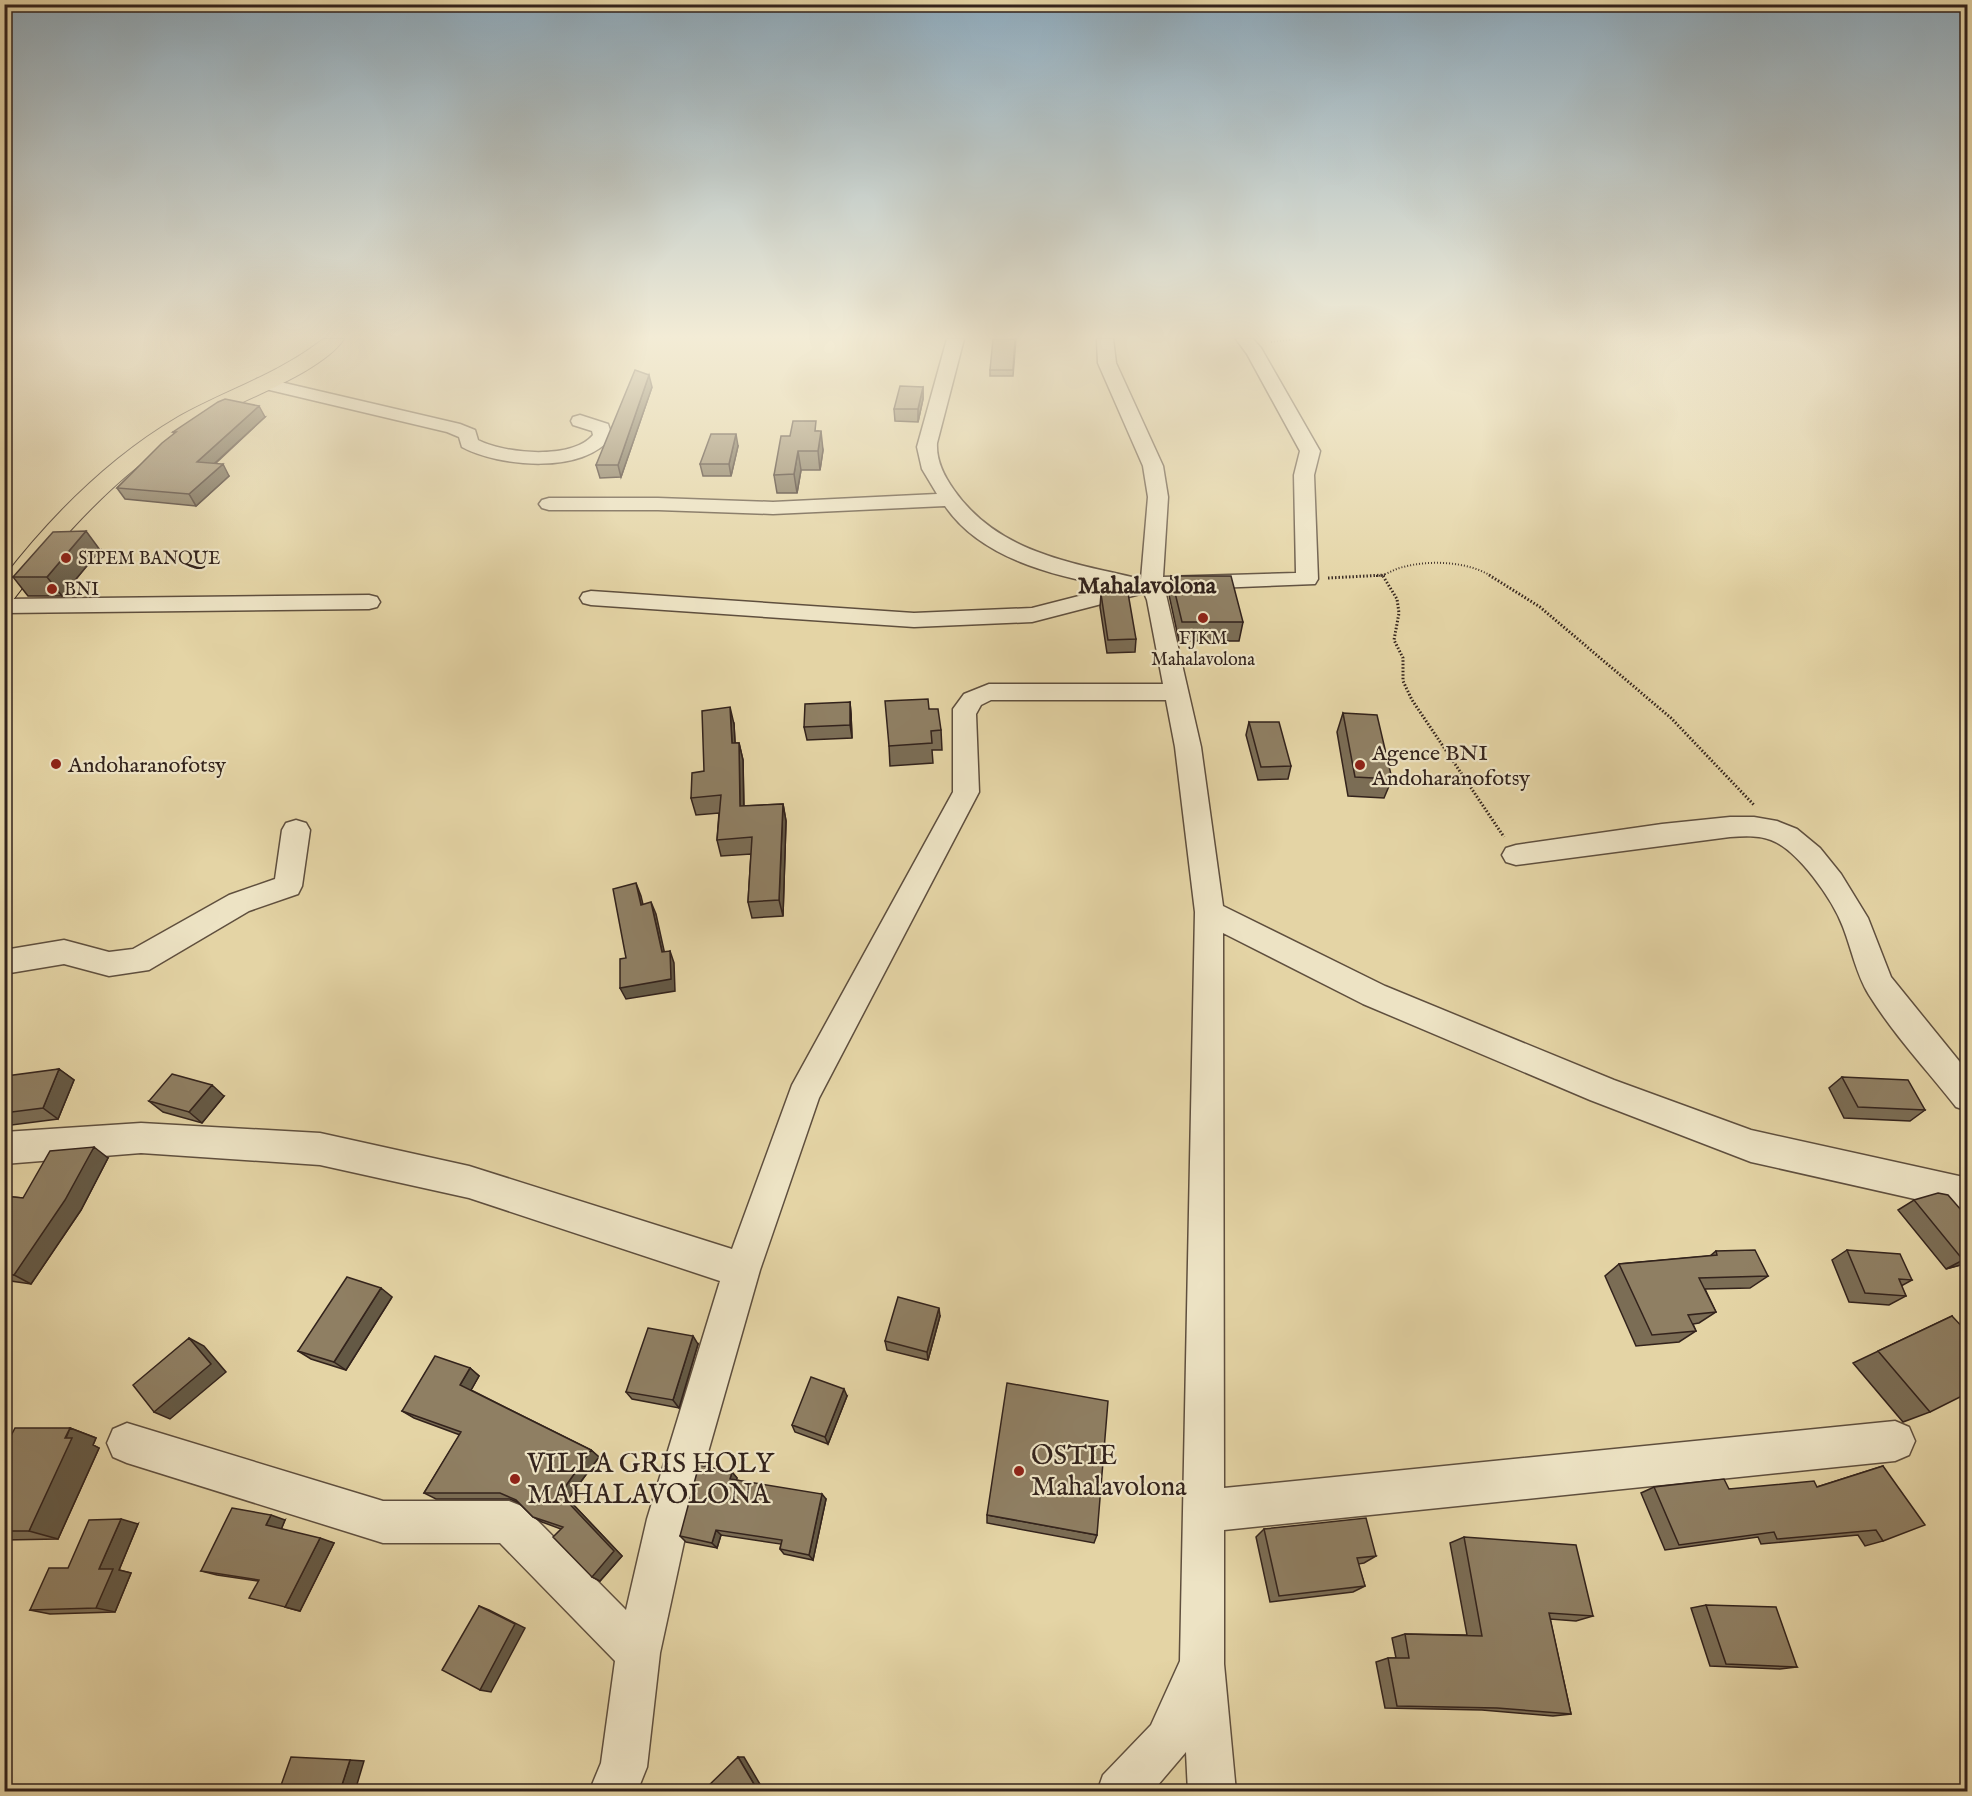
<svg xmlns="http://www.w3.org/2000/svg" width="1972" height="1796" font-family="'IM FELL English',serif">
<style>
.lines{fill:none;stroke-linecap:round;stroke-linejoin:round}
.street-casing{stroke:#5f4f3e;stroke-width:3}
.primary-casing{stroke:#33231c;stroke-width:2}
.path-far1{stroke:#33231c;stroke-width:2;stroke-dasharray:1 2;stroke-linecap:butt}
.path{stroke:#33231c;stroke-width:3;stroke-dasharray:1.5 2;stroke-linecap:butt}
.street{fill:#ede3c4;fill-rule:evenodd}
.primary{fill:#e4d4a5;fill-rule:evenodd}
.wall{fill:#7b6d55;stroke:#33231c;stroke-width:1.5}
.shaded-wall{fill:#645945;stroke:#33231c;stroke-width:1.5}
.building{fill:#8f7f63;stroke:#33231c;stroke-width:1.5}
.poi-dot{fill:#8f2418;stroke:#ede3c4;stroke-width:2}
.labels{text-anchor:middle;stroke-width:4.5;stroke-linejoin:round;paint-order:stroke}
.far-poi-label{font-size:18px;fill:#33231c;stroke:#ede3c4;text-anchor:start}
.poi-label{font-size:22px;fill:#33231c;stroke:#ede3c4;text-anchor:start}
.far-district-label{font-size:24px;font-weight:bold;fill:#33231c;stroke:#ede3c4}
.near-poi-label{font-size:27px;fill:#33231c;stroke:#ede3c4;text-anchor:start}
</style>
<rect width="100%" height="100%" fill="#e4d4a5"/>
<filter id="stains"><feTurbulence type="fractalNoise" baseFrequency=".00333" numOctaves="4"/><feColorMatrix values="0 0 0 0 .2 0 0 0 0 .09 0 0 0 0 .02 0 0 0 .5 -.17"/></filter>
<radialGradient id="worn" r=".72"><stop offset=".6" stop-color="#630" stop-opacity="0"/><stop offset="1" stop-color="#630" stop-opacity=".3"/></radialGradient>
<g class="lines">
<defs>
<path id="street" d="M947 339H964L937 443C936 461 944 476 954 490 998 553 1072 563 1141 579L1148 497 1143 466 1098 363 1097 339H1113L1116 363 1163 466 1168 497 1163 577 1296 573 1294 475 1300 451 1247 354 1236 339H1253L1261 348 1320 451 1314 475 1318 579 1315 584 1165 590 1201 747 1223 906 1385 986 1614 1080 1751 1130 1968 1178V1211L1751 1162 1590 1100 1363 1004 1223 933 1224 1488 1895 1421 1909 1427 1915 1441 1909 1455 1895 1461 1224 1530V1664L1236 1792H1188L1186 1752 1152 1792H1097L1103 1775 1151 1725 1180 1661 1195 912 1175 747 1166 700H991L981 705 976 714 979 792 819 1098 760 1270 689 1519 660 1653 647 1767 637 1792H589L601 1763 615 1661 500 1543H383L127 1463 113 1457 107 1443 113 1429 127 1423 383 1501H509L524 1507 626 1610 647 1519 720 1281 469 1198 320 1165 141 1153 4 1164V1132L141 1123 320 1133 469 1166 732 1249 792 1085 953 792V709L964 694 989 684H1163L1147 600 1144 593 1032 622 914 627 591 605 583 603 580 598 583 593 591 591 914 613 1032 608 1114 587C1055 576 981 559 945 506L773 514 658 510H549L542 508 539 504 542 500 549 498H658L773 502 937 494 922 469 917 447Z
M263 378 460 424 475 430 478 440C505 454 572 460 593 435L592 431 573 425 571 421 573 417 580 415 608 424 612 436C585 475 499 467 462 447L459 437 447 432 257 387 254 383 257 379Z
M369 595 377 597 380 602 377 607 369 609 4 613V599Z
M1754 817 1777 821 1797 829 1820 848 1841 874 1868 918 1891 977 1968 1072V1111L1956 1107C1927 1070 1894 1035 1869 995 1856 974 1852 950 1843 927 1833 900 1798 850 1771 840 1758 835 1743 836 1730 837L1516 865 1506 862 1502 855 1506 848 1516 845 1662 824 1730 817Z
M296 820 306 823 310 830 302 886 298 894 249 911 149 970 109 976 64 964 4 974V950L64 940 109 952 133 949 229 895 275 879 282 830 286 823Z"/>
<path id="primary" d="M323 339H344C319 376 230 403 190 429 119 473 63 534 13 600L4 603V577C52 515 110 457 178 417 226 390 279 374 323 339Z"/>
</defs>
<use href="#street" class="street-casing"/>
<use href="#primary" class="primary-casing"/>
<path class="path-far1" d="M1271 342 1297 339
M1376 576C1386 576 1393 569 1403 567 1429 560 1467 561 1491 576"/>
<path class="path" d="M1489 575 1540 607 1671 718 1754 805
M1383 576 1397 599 1399 613 1394 640 1403 658V681L1412 700 1504 837
M1328 578 1385 575"/>
<use href="#street" class="street"/>
<use href="#primary" class="primary"/>
</g>
<path class="wall" d="M1016 339 1013 376H990V370Z
M652 387 621 477 600 478 596 465Z
M923 387V399L918 422 895 421 894 409Z
M265 417 215 464 229 476 196 506 125 499 117 488 174 434 173 432Z
M818 431 823 450 820 470H801L797 493H777L774 475 790 436Z
M738 446 731 476H703L700 464Z
M100 550 62 596H28L13 577Z
M1171 576 1243 622 1239 641H1179L1169 595Z
M1101 594 1136 639 1135 652 1107 653 1100 607Z
M850 702 851 714 852 738 807 740 804 727Z
M929 709 941 730 942 750H932L933 763 890 766 889 746Z
M1343 713 1392 779 1384 798 1348 796 1337 732Z
M1249 722 1291 766 1288 779 1258 780 1246 735Z
M734 724 735 743H739L743 760 744 806 783 804 786 821 783 916 752 918 748 902 751 854 721 856 717 840 719 813 696 815 691 798 704 771Z
M59 1069 74 1080 58 1119 4 1126V1080Z
M1842 1077 1925 1110 1910 1121 1844 1118 1829 1088Z
M224 1096 202 1123 163 1112 149 1101Z
M108 1158 81 1210 31 1284 4 1280V1226L5 1224H4V1196L23 1198Z
M1914 1200 1968 1218V1263L1946 1269 1898 1210Z
M1847 1250 1912 1280 1901 1286 1906 1296 1889 1305 1849 1302 1832 1260Z
M1716 1251 1768 1276 1750 1288 1705 1289 1716 1312 1699 1323 1693 1324 1696 1331 1679 1342 1636 1346 1605 1276 1619 1264 1710 1256Z
M392 1297 346 1370 311 1359 298 1351Z
M940 1316 928 1360 887 1350 885 1341Z
M1952 1316 1930 1412 1903 1422 1853 1363Z
M698 1344 679 1408 632 1399 626 1392Z
M470 1368 479 1376 471 1390 591 1450 599 1457 568 1499 622 1556 600 1581 592 1577 561 1529 542 1522 533 1517 519 1503 510 1499H436L424 1493 460 1435 414 1418 402 1411Z
M847 1396 828 1444 795 1432 792 1425Z
M70 1428 96 1438 93 1445 99 1448 58 1539 4 1540V1449Z
M1883 1466V1541L1865 1546 1858 1535 1761 1544 1758 1537 1665 1550 1641 1493 1654 1487 1729 1489 1817 1487Z
M732 1472 737 1478 736 1480 826 1499 813 1560 784 1554 780 1549 781 1544 721 1535 717 1548 686 1542 680 1536Z
M987 1515 1097 1535 1094 1543 987 1523Z
M285 1520 281 1529 334 1543 300 1611 285 1607 258 1581 217 1575 201 1571Z
M138 1524 119 1570 131 1573 115 1612 50 1614 30 1610Z
M1264 1529 1376 1556 1364 1563 1358 1564 1365 1586 1353 1592 1270 1602 1256 1537Z
M1464 1537 1593 1616 1576 1621 1550 1619 1571 1714 1553 1716 1482 1710 1385 1708 1376 1662 1388 1658H1396L1392 1638 1405 1634 1467 1635 1450 1543Z
M1706 1605 1797 1667 1780 1669 1710 1666 1691 1608Z
M1968 1681V1694L1961 1683Z"/>
<path class="shaded-wall" d="M649 375 652 387 621 477 618 465Z
M923 387V399L918 422V409Z
M259 406 265 417 204 473 197 462Z
M821 431 823 450 820 470 818 451Z
M736 434 738 446 731 476 729 464Z
M798 451 801 470 797 493 794 474Z
M223 464 229 476 196 506 189 494Z
M86 531 100 550 62 596 47 577Z
M850 702 851 714 852 738 850 725Z
M730 707 734 724 736 760 732 743Z
M739 743 743 760 744 823 740 806Z
M783 804 786 821 783 916 779 900Z
M636 883 641 896 646 917 641 905Z
M651 902 656 914 667 964 662 952Z
M670 951 674 963 675 991 626 999 620 988Z
M59 1069 74 1080 58 1119 43 1108Z
M212 1085 224 1096 202 1123 189 1112Z
M94 1147 108 1158 81 1210 31 1284 14 1275Z
M1968 1259V1263L1946 1269 1963 1260Z
M381 1288 392 1297 346 1370 334 1362Z
M939 1308 940 1316 928 1360 927 1352Z
M693 1336 698 1344 679 1408 673 1400Z
M189 1338 204 1346 226 1372 170 1419 154 1412Z
M470 1368 479 1376 470 1392 460 1385Z
M844 1389 847 1396 828 1444 825 1437Z
M70 1428 96 1438 93 1445 99 1448 58 1539 29 1531Z
M591 1450 599 1457 568 1499 622 1556 600 1581 592 1577 560 1494Z
M732 1472 737 1478 735 1485 730 1479Z
M822 1494 826 1499 813 1560 809 1555Z
M271 1515 285 1520 281 1530 266 1525Z
M121 1519 138 1524 119 1570 131 1573 115 1612 96 1608 99 1569Z
M716 1530 721 1535 717 1548 712 1543Z
M320 1538 334 1543 300 1611 285 1607Z
M479 1606 489 1610 525 1628 491 1692 480 1690Z
M738 1757H744L764 1791H758Z
M350 1760 364 1761 355 1791H340Z"/>
<path class="building" d="M993 339H1015L1013 370H990Z
M635 370 649 375 618 465H596Z
M900 386 923 387 918 409H894Z
M225 399 259 406 197 462 223 464 189 494 117 488 162 443 176 432H173L218 402Z
M793 421H816L815 431H821L818 451H798L794 474 774 475 781 436H790Z
M711 434H736L729 464H700Z
M86 531 47 577H13L53 532Z
M1171 576H1231L1243 622H1182Z
M1128 593 1136 639 1108 640 1101 594Z
M928 699 929 709H938L941 730 931 731 932 743 889 746 885 701Z
M850 702V725L804 727 805 704Z
M730 707 732 743H739L740 806 783 804 779 900 748 902 752 837 717 840 721 795 691 798 692 773 704 771 702 711Z
M1343 713 1377 715 1392 779 1355 777Z
M1249 722H1279L1291 766 1261 767Z
M636 883 641 905 651 902 662 952 670 951 671 979 620 988V959L626 958 613 889Z
M59 1069 43 1108 4 1113V1080L6 1076Z
M172 1074 212 1085 189 1112 149 1101Z
M1842 1077 1908 1080 1925 1110 1858 1107Z
M94 1147 65 1200 14 1275 4 1274V1226L10 1218 4 1217V1196L23 1198 50 1151Z
M1938 1193 1948 1195 1968 1218V1259L1963 1260 1914 1200Z
M1755 1250 1768 1276 1699 1278 1716 1312 1688 1315 1696 1331 1652 1335 1619 1264 1717 1255 1716 1251Z
M1847 1250 1900 1254 1912 1280 1899 1279 1906 1296 1865 1293Z
M347 1277 381 1288 334 1362 298 1351Z
M898 1297 939 1308 927 1352 885 1341Z
M1952 1316 1968 1333V1393L1930 1412 1878 1351Z
M648 1328 693 1336 673 1400 626 1392Z
M189 1338 211 1364 154 1412 133 1385Z
M435 1356 470 1368 460 1385 591 1450 560 1494 614 1551 592 1577 553 1537 563 1527 533 1517 516 1500 500 1493H424L461 1432 402 1411Z
M811 1377 844 1389 825 1437 792 1425Z
M1007 1383 1108 1401 1097 1535 987 1515Z
M15 1428H70L65 1438H72L29 1531H4V1449Z
M699 1465 732 1472 730 1479 822 1494 809 1555 780 1549 782 1540 716 1530 712 1543 680 1536Z
M1883 1466 1925 1525 1883 1541 1876 1530 1777 1539 1774 1532 1679 1545 1654 1487 1724 1479 1729 1489 1814 1481 1817 1487Z
M232 1508 271 1515 266 1525 320 1538 285 1607 249 1598 259 1580 201 1571Z
M1366 1518 1376 1556 1357 1558 1365 1586 1279 1596 1264 1529Z
M121 1519 99 1569H113L96 1608 30 1610 49 1568H68L89 1520Z
M1464 1537 1576 1545 1593 1616 1549 1613 1571 1714 1497 1708 1397 1706 1388 1658H1409L1405 1634 1482 1636Z
M1706 1605 1776 1607 1797 1667 1726 1664Z
M479 1606 515 1624 480 1690 442 1670Z
M291 1757 350 1760 340 1791H279Z
M738 1757 758 1791H703Z"/>
<linearGradient id="sky" x2="0" y2="1"><stop stop-color="#8ea9ba"/><stop offset="0.57" stop-color="#f3ecd6"/><stop offset="1" stop-color="#f3ecd6" stop-opacity="0"/></linearGradient>
<rect width="1972" height="591" fill="url(#sky)"/>
<g class="poi-dot">
<circle cx="66" cy="558" r="6"/>
<circle cx="52" cy="589" r="6"/>
<circle cx="1203" cy="618" r="6"/>
<circle cx="56" cy="764" r="6"/>
<circle cx="1360" cy="765" r="6"/>
<circle cx="1019" cy="1471" r="6"/>
<circle cx="515" cy="1479" r="6"/>
</g>
<g class="labels">
<g class="far-poi-label">
<text x="78" y="564">SIPEM BANQUE</text>
<text x="64" y="595">BNI</text>
<text x="1203" y="644" text-anchor="middle">FJKM<tspan x="1203" dy="21">Mahalavolona</tspan></text>
</g>
<g class="poi-label">
<text x="1372" y="760">Agence BNI<tspan x="1372" dy="25">Andoharanofotsy</tspan></text>
<text x="68" y="772">Andoharanofotsy</text>
</g>
<g class="far-district-label">
<text x="1147" y="593">Mahalavolona</text>
</g>
<g class="near-poi-label">
<text x="1031" y="1464">OSTIE<tspan x="1031" dy="31">Mahalavolona</tspan></text>
<text x="527" y="1472">VILLA GRIS HOLY<tspan x="527" dy="31">MAHALAVOLONA</tspan></text>
</g>
</g>
<rect width="1972" height="1796" fill="none" stroke="#e4d4a5" stroke-width="24"/>
<rect x="6" y="6" width="1960" height="1784" fill="none" stroke="#33231c" stroke-width="3"/>
<rect x="12" y="12" width="1948" height="1772" fill="none" stroke="#33231c" stroke-width="1.5"/>
<rect width="100%" height="100%" filter="url(#stains)"/>
<rect width="100%" height="100%" fill="url(#worn)"/>
</svg>
